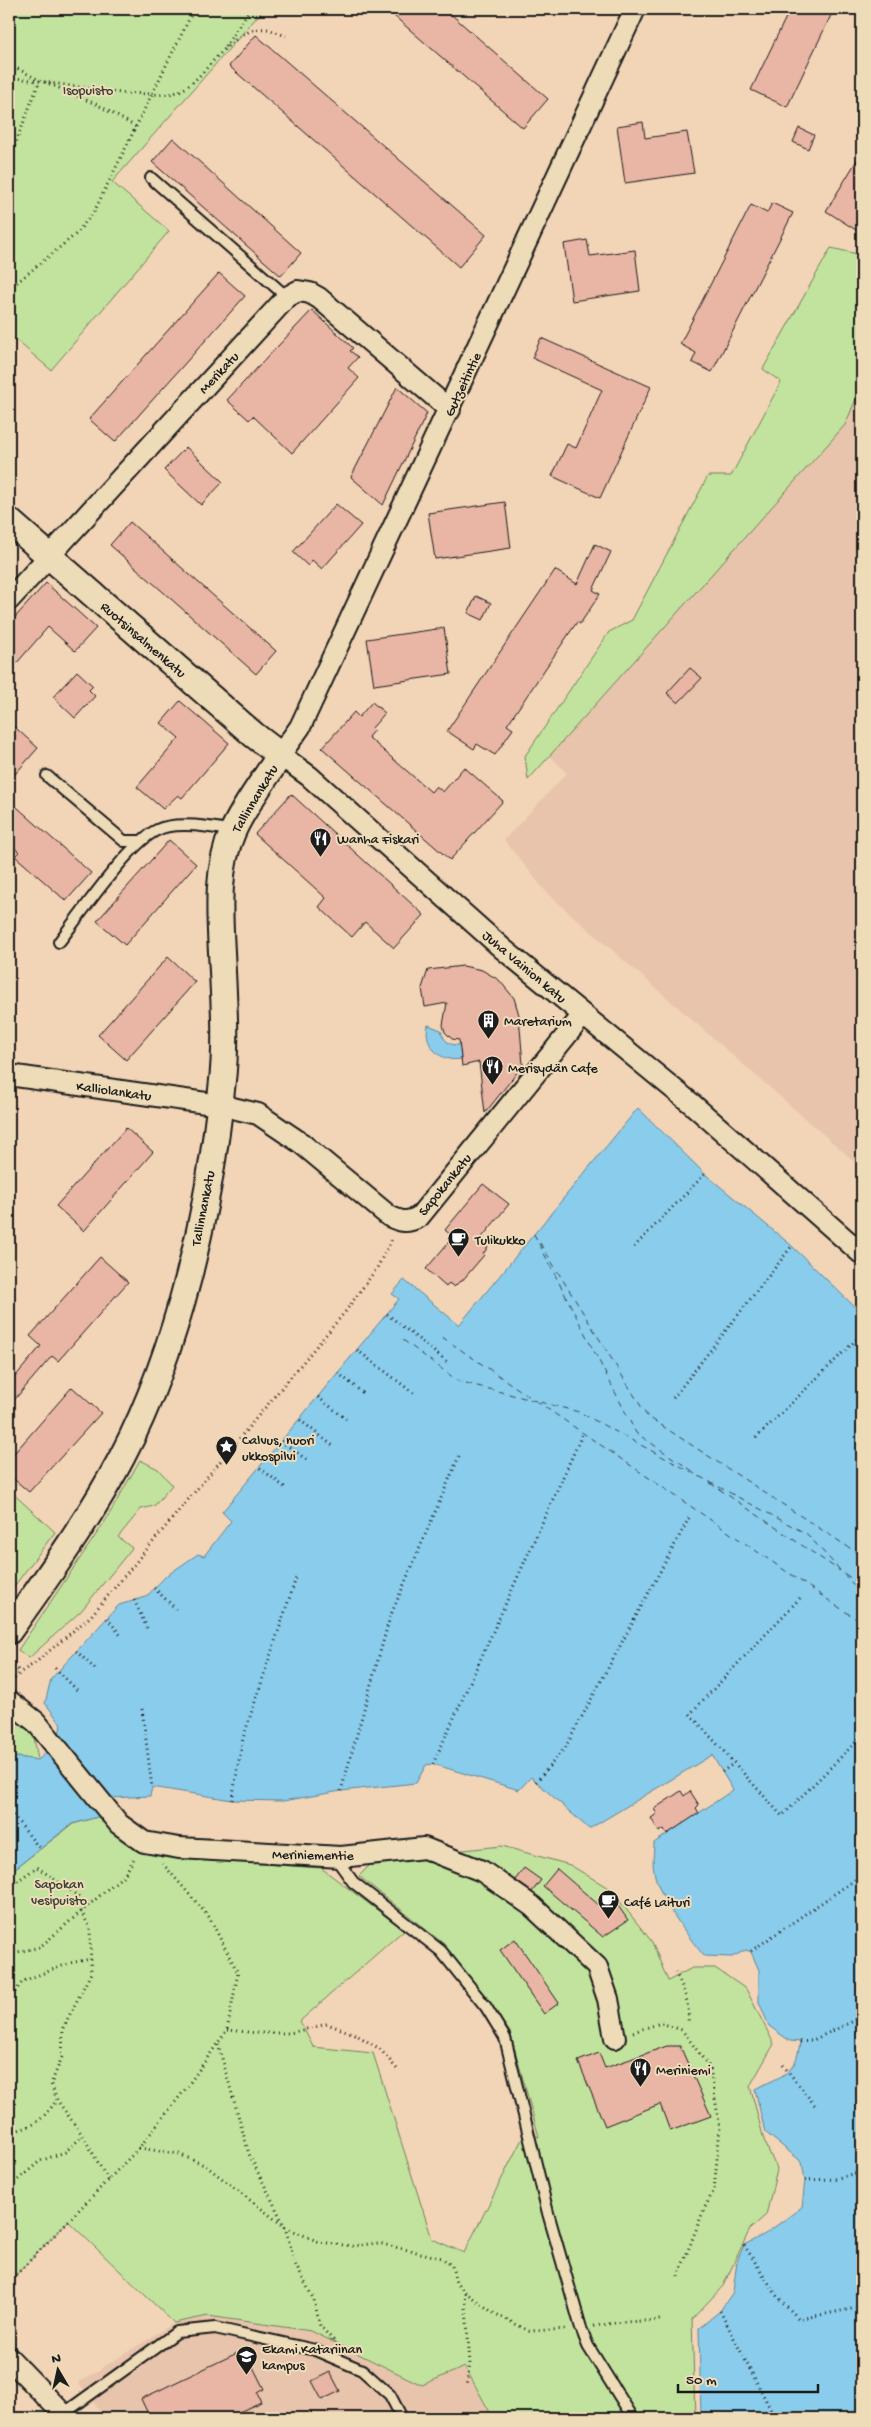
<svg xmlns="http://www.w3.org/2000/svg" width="871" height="2427" font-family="'Gochi Hand',sans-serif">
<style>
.built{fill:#e7c4ab}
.green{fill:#c2e39d;stroke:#6f805c}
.water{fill:#8acceb;stroke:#5e8698}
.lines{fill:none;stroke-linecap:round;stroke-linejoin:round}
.ferry{stroke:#384850;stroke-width:1;stroke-dasharray:6 5;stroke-linecap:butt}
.building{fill:#e9b5a5;stroke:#1c1c1c}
.service-casing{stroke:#1c1c1c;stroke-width:14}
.minor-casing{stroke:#1c1c1c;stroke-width:24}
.tertiary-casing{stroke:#1c1c1c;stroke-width:29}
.path{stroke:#1c1c1c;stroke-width:3;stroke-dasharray:1 4;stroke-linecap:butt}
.service{stroke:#eedbb8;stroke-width:10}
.minor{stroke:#eedbb8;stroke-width:20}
.tertiary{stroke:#eedbb8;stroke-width:25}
.labels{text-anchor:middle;stroke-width:4;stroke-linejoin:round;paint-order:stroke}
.park-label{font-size:14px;fill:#3d4436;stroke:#eedbb8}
.street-label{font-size:14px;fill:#1c1c1c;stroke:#eedbb8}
.poi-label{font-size:14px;fill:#1c1c1c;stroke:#eedbb8;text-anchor:start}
</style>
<rect width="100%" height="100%" fill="#f2d4b6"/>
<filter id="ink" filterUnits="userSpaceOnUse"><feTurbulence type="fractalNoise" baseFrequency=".02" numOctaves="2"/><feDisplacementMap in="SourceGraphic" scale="10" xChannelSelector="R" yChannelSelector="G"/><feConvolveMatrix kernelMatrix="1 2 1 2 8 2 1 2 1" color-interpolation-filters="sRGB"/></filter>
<g filter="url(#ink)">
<path class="built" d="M862 317V1168L548 894 504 840 567 773 544 750Z
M208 2316 311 2331 422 2385 465 2367 493 2418H106L78 2383 174 2323Z"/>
<path class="green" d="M9 9H264L112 182 169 231 51 370 9 334Z
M831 248 862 255V385L845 425 528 780 525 756 609 632 632 620 708 476H731L781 382 763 369Z
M140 1460 158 1469 172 1485 154 1506 141 1509 118 1537 132 1548 81 1611 29 1658 18 1650 106 1520Z
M9 1490 55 1532 9 1593Z
M9 1709 32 1726 38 1760 17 1757 9 1761Z
M101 1816 161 1857 321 1868 404 1930 300 2021 313 2047 373 2053 432 2239 464 2253 525 2133 539 2137 510 2032 444 1944 359 1876 376 1859 502 1846 570 1865 610 1889 652 1942 668 1981 692 1968H715L746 1989 774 2044 750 2086 764 2140 777 2170 766 2215 750 2229 723 2286 692 2319 695 2418H493L465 2367 422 2385 311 2331 208 2316 174 2323 68 2221 9 2282V1873L73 1824Z"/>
<path class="water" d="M428 1025 441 1030C443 1040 449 1046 460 1045L461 1059C441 1063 423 1046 428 1025Z
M638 1108 705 1174 792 1246 862 1314V2418H701L699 2328 720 2311 733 2292 737 2261 744 2245 765 2234 802 2207 805 2180 802 2162 765 2132 755 2089C782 2075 796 2076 800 2042L790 2041 769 2026 759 2002V1970L751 1952 746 1950 732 1957 704 1956C687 1935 658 1897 654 1871 652 1863 654 1852 654 1843L733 1790 712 1755 589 1829 531 1777 519 1790 433 1764 426 1765 416 1783 341 1791 283 1801 232 1800 152 1787 150 1796 111 1798 101 1816 72 1824 9 1873V1761L17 1757 38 1760C51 1748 59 1741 61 1724L45 1703 51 1679 107 1618 119 1605 146 1597 166 1576 198 1554 204 1556 231 1521 222 1512 399 1299 392 1294 404 1280 459 1325Z"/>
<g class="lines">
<path class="ferry" d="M534 1234 636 1433 697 1474
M540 1243 647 1416 862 1556
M442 1337 533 1399
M403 1340 458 1381 579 1412 807 1534 862 1594
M536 1401 862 1623
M710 1483 840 1571
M845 1574 862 1586"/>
</g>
<path class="building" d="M386 9H445L548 99 523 128Z
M790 9H834L787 107 751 90Z
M256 35 486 235 459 267 229 66Z
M643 122 645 138 687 132 694 173 625 183 617 126Z
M799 128 814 135 808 149 793 142Z
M173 138 301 253 281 276 152 162Z
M862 152V220L856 230 826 211Z
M772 203 793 213 712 372 692 362 696 353 680 344 751 205 767 213Z
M587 240 590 256 635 250 640 291 572 301 564 244Z
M219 273 245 296 115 442 89 419Z
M312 310 353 348 350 351 358 357 348 368 359 378 292 453 253 416 249 420 227 400Z
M541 338 651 387 600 498 552 476 567 444 576 448 602 390 532 358Z
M397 387 427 413 383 505 351 477Z
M186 447 223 482 201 505 164 470Z
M505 502 511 548 435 559 428 513Z
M336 504 361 525 322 569 312 560 308 566 293 552Z
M130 522 276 651 256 674 110 545Z
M595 544 611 552 593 590 600 594 580 624 577 622 507 725 513 729 495 755 477 744 474 749 447 731 555 570 577 584Z
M46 583 96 628 75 651 48 627 9 672V624Z
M476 596 491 603 483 620 468 613Z
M444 628 451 674 374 685 367 639Z
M690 668 702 678 678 703 667 693Z
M77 671 93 686 89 690 95 696 75 718 53 697Z
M180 701 229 743 182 798 178 795 163 809 137 787 179 738 161 723Z
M372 702 385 713 372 728 374 730 368 737 431 792 436 786 443 792 464 767 503 801 450 860 322 748 354 712 359 717Z
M9 722 38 748 9 781Z
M291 794 424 915 394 948 365 922 352 937 319 907 326 898 255 834Z
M9 800 91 873 66 901 15 856 19 852 9 843Z
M169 840 196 864 125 945 97 921Z
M168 957 195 982 126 1060 98 1035Z
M463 966 482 970 499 980 514 998 519 1015 523 1065 485 1113 479 1062 462 1066 459 1040 452 1039 445 1032 443 1025 447 1003 425 1007 422 988 428 970Z
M126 1128 153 1152 84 1231 56 1206Z
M483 1184 509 1204 479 1241 488 1247 483 1254 484 1255 461 1282 460 1281 454 1287 449 1283 446 1287 426 1269 453 1237 445 1230Z
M100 1257 128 1282 58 1361 52 1356 9 1406V1384L41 1346 30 1336Z
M72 1387 101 1413 29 1492 9 1475V1459Z
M681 1791 684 1796 690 1791 699 1805 696 1808 699 1813 667 1834 664 1829 659 1832 651 1818 657 1814 654 1809Z
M524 1868 541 1880 532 1892 515 1880Z
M557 1869 600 1906 612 1897 628 1920 603 1937 543 1886Z
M515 1939 559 2003 544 2014 500 1950Z
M667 2046H680L711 2116 670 2131 660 2104 605 2126 578 2061 599 2053 605 2068Z
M237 2353 246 2370 253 2367 264 2389 257 2393 261 2402 226 2418H150L141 2399Z
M330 2372 340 2391 322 2400 312 2381Z"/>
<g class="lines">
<defs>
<path id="service" d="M151 178 287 297
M47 776 124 841H139
M59 942C80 915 129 843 157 830 175 821 213 827 233 831
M341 1857 340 1864 353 1882 441 1951 486 2007 505 2038 548 2213 581 2328 588 2346 633 2418
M63 2414 177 2332 215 2328 315 2350 362 2370 390 2395 402 2418"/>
<path id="minor" d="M635 9 300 727 280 755 309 776 503 949 692 1104 862 1254
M9 600 287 297 298 291 310 293 319 298 450 410
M9 1075 220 1105 258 1114 301 1143 389 1216C401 1222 407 1223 419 1217L583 1015
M9 1701 36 1722 119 1824 144 1842 179 1848 341 1857 424 1848 482 1871 532 1906 597 1967 608 1999 615 2038
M9 2358 67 2418"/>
<path id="tertiary" d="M9 521 254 735 280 755C265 779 244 806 233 831 215 871 220 920 222 962 224 1003 227 1044 222 1085 210 1207 179 1348 122 1457 90 1518 49 1575 9 1631"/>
</defs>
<use href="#service" class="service-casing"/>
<use href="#minor" class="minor-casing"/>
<use href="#tertiary" class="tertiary-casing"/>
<path class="path" d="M225 47 250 9
M9 64 37 79
M9 77 121 93 152 94 194 9
M45 82 98 105 136 127
M9 160 40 80
M9 289 76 234 94 212 152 94C164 95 174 95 185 88 208 74 233 25 267 29 273 30 280 34 286 36
M634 1247 705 1174
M387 1314 447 1362
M357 1350 416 1395
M338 1373 364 1394
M318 1397 346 1419
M673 1398 792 1246
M300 1420 333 1446
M756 1438 862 1334
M281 1441 307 1460
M260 1468 287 1489
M154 1588 176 1609
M800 1598 690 1714 782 1816 862 1736
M134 1600 147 1628
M107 1618 122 1637
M76 1651 95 1669
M9 1664 21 1672
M55 1668 78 1691
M11 1682 21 1672 35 1663 91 1616 345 1312 377 1268 393 1237
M142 1709 152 1787
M433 1764 582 1435
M722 1772 734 1763
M536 1782 565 1748 689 1518
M341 1791 390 1617 460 1454
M232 1800 243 1738 297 1575
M9 1816 12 1814 40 1849
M9 1887 37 1867 89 1904
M81 1911 90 1928 91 1973 63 2028 62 2057 51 2084 57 2100 83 2136 108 2180
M751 1951 862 1875
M9 1954 40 1947 125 1874 135 1857
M675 1972C684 1989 690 2003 688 2023
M9 2000 23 1981 70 1963 90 1959
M227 2030 257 2033H290L327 2024 355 2034 380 2049 397 2069
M633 2032 661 2023 682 2030 710 2068 720 2128 714 2190 704 2209 677 2279
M800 2042 811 2041 862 2017
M218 2044 249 2154 285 2227 295 2264 314 2300 320 2326 333 2340V2344
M783 2065 817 2108
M9 2132C35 2127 41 2121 57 2100
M139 2148 179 2154 206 2166 285 2227 319 2242 352 2246 378 2243 442 2258 452 2266 456 2283 465 2292 492 2312 529 2331 568 2329
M805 2180 835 2179 862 2171
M9 2197 14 2183 40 2161 65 2152 83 2136
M744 2245 777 2296 799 2319 862 2307
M9 2282 139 2148 184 2091 227 2030 238 1973 209 1917 163 1864
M465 2293 470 2364 466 2386
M720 2311 775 2418
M594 2326 623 2322 661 2320"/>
<use href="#service" class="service"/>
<use href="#minor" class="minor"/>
<use href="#tertiary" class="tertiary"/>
</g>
</g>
<defs>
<symbol id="restaurant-pin" viewBox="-11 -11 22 30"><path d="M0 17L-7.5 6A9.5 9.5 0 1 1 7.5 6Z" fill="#1c1c1c" stroke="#eedbb8"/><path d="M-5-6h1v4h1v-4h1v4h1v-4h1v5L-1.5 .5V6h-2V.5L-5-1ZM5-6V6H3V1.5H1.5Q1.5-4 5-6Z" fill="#fff"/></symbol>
<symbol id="building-pin" viewBox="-11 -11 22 30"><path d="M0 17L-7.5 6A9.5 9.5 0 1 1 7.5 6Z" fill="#1c1c1c" stroke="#eedbb8"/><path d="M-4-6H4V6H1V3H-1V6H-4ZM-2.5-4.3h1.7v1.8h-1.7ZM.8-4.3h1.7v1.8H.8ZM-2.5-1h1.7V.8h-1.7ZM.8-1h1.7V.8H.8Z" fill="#fff"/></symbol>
<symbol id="cafe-pin" viewBox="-11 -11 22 30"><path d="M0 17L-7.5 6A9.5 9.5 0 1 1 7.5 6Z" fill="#1c1c1c" stroke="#eedbb8"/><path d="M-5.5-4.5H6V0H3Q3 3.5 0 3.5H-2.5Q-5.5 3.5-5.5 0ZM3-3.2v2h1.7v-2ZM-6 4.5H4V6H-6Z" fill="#fff"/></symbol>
<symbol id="sight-pin" viewBox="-11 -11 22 30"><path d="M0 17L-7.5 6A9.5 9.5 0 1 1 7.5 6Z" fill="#1c1c1c" stroke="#eedbb8"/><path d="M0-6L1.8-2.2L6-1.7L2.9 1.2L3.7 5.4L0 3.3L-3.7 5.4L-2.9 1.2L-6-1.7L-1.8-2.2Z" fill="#fff"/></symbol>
<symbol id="school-pin" viewBox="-11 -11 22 30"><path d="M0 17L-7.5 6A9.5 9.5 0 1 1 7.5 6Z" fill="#1c1c1c" stroke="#eedbb8"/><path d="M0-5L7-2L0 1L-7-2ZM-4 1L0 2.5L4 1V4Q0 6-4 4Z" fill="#fff"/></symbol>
</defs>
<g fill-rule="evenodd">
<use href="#restaurant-pin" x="308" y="826" width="25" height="34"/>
<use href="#building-pin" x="476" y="1008" width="25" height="34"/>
<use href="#restaurant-pin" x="480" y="1054" width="25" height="34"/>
<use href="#cafe-pin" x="446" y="1226" width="25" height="34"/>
<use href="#sight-pin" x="214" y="1434" width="25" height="34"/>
<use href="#cafe-pin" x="596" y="1888" width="25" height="34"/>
<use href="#restaurant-pin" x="628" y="2056" width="25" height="34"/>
<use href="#school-pin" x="234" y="2344" width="25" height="34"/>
</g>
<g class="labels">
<g class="park-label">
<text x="88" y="94">Isopuisto</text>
<text x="59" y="1888">Sapokan<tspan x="59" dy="16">vesipuisto</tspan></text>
</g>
<g class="street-label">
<text transform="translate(218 372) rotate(-47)" y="5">Merikatu</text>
<text transform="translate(462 384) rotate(-65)" y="5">Gutzeitintie</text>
<text transform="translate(144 639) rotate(41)" y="5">Ruotsinsalmenkatu</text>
<text transform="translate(254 798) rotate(-59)" y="5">Tallinnankatu</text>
<text transform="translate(525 966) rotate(40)" y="5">Juha Vainion katu</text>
<text transform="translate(114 1090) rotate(8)" y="5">Kalliolankatu</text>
<text transform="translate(444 1184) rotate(-51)" y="5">Sapokankatu</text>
<text transform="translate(202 1208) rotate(-79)" y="5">Tallinnankatu</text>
<text transform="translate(313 1854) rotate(1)" y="5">Meriniementie</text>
</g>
<g class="poi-label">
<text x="337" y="843">Wanha Fiskari</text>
<text x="504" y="1025">Maretarium</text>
<text x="508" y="1072">Merisydän Cafe</text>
<text x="475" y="1244">Tulikukko</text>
<text x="242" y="1444">Calvus, nuori<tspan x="242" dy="16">ukkospilvi</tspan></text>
<text x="624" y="1906">Café Laituri</text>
<text x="656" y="2074">Meriniemi</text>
<text x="262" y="2353">Ekami Katariinan<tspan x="262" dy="16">kampus</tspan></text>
</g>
</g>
<rect width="871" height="2427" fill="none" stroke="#eedbb8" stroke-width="30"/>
<rect x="15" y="15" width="841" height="2397" fill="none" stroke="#1c1c1c" stroke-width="2" filter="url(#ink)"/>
<g transform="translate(58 2370) rotate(351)" stroke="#eedbb8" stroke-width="4" paint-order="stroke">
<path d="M0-4L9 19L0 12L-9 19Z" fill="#1c1c1c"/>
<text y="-8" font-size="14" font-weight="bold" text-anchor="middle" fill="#1c1c1c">N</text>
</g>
<path d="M678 2384v8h140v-8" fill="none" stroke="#1c1c1c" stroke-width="2.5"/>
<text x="686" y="2384" font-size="15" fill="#1c1c1c" stroke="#eedbb8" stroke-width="4" paint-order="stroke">50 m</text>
</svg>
